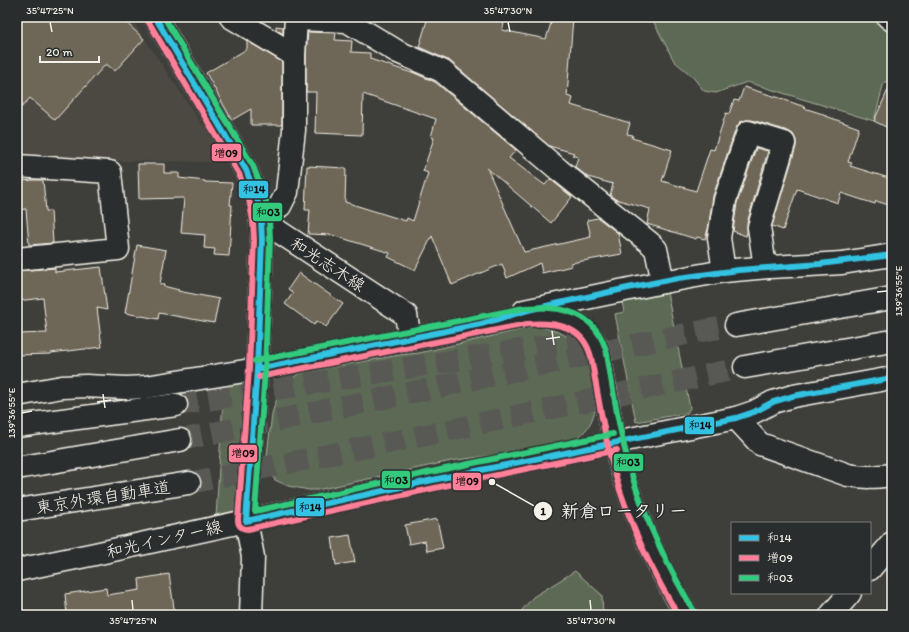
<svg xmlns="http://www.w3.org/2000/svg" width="909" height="632" font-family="Itim,'Klee One',sans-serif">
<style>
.built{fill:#4c4a42}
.green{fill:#5c6b54;stroke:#a8ae9e}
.building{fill:#6e6656;stroke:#f4f1e8}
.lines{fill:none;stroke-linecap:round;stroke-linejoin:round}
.motorway-tunnel{stroke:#595954;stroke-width:22;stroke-dasharray:22 11;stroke-linecap:butt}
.minor-casing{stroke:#f4f1e8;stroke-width:25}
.tertiary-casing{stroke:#f4f1e8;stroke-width:25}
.secondary-casing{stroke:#f4f1e8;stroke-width:25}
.primary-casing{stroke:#f4f1e8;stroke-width:25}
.motorway-casing{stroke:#f4f1e8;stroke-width:25}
.minor{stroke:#2a2d2e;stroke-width:22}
.tertiary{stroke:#2a2d2e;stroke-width:22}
.secondary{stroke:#2a2d2e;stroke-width:22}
.primary{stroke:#2a2d2e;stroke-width:22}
.motorway{stroke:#2a2d2e;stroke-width:22}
.bus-1-casing{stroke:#2a2d2e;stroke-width:9}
.bus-2-casing{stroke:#2a2d2e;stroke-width:9}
.bus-3-casing{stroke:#2a2d2e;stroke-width:9}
.bus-1{stroke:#33c2e2;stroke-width:6}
.bus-2{stroke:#ff8098;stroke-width:6}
.bus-3{stroke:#33ca7d;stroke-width:6}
.ticks{fill:none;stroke:#f4f1e8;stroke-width:1.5}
.labels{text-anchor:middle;stroke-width:3;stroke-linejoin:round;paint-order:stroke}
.street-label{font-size:17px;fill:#f4f1e8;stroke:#2a2d2e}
.leader{fill:none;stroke:#f4f1e8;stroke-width:1.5}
.callout-dot{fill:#f4f1e8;stroke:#2a2d2e;stroke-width:1.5}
.mark-label{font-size:12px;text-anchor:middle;font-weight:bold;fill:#111}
.callout-label{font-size:18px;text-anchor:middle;font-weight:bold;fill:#f4f1e8;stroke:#2a2d2e;stroke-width:3;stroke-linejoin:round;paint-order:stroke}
.line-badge{stroke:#2a2d2e;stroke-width:1.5}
.pale-badge-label{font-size:11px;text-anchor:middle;font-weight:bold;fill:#111}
.neatline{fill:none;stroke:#f4f1e8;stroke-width:1.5}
.ticks-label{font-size:10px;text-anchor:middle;fill:#f4f1e8}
</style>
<rect width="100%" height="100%" fill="#3e3e3a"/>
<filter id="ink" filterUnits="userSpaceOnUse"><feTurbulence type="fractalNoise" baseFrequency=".025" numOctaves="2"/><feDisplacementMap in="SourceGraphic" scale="8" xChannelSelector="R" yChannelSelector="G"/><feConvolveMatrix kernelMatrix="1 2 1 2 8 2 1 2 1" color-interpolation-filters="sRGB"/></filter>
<g filter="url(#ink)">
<path class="built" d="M17 17H130L225 159 220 162 118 161 17 158Z"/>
<path class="green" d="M651 17H892V82H884L874 121 747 82 716 93 704 91 692 76 674 61Z
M667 292 690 408 687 413 636 422 615 314 624 312 622 301Z
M538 327C552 329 566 333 576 344 590 358 591 370 595 388 595 393 597 398 596 403 595 416 589 430 578 437 570 443 559 445 549 447L451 461 317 490H309L288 486 275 480 269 472 267 462V455L272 414 275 403 287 383 298 374 309 371 400 355 419 353 528 328Z
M244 378 236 515 216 518 224 381Z
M575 571 602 595 603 615H518L533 597Z"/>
<path class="building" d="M17 17H120L144 39 115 71 106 64 55 120 30 98 17 112Z
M428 17H493L505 20 502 30 546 39 553 17H573L567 96 573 98 571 105 630 123 627 134 633 135 632 138 672 150 662 181 696 191 710 149 714 150 726 113 729 114 734 100 739 101 744 87 783 99H782L805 107 804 108 823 114V115L859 128 848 162 852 163 850 166 892 179V206L876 201 875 204 841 193 838 203 797 189 783 230 772 226 796 147V140L793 134 788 131 752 120H746L740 122 736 128 713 196 708 229 705 239 697 237 696 239 647 224 650 209 615 199 610 195 613 184 588 177 575 167 578 157 572 155 574 153 549 146 450 61 419 47Z
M276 26 283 27V34L276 29Z
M308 32 336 33 335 40 352 41 351 52 370 53V59L412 73V72L435 82 516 150 509 158 542 183 545 185 550 179 572 197 551 223 487 168 524 252 591 237 587 220 598 218 618 233 622 254 571 263 572 266 542 273 540 263 507 278 502 264 452 285 432 236 415 270 388 257 390 253 332 235 308 234 310 210H305L307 166 346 168 345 202 406 221 407 218 413 221 428 173 423 171 434 138 431 137 436 119 363 94 362 135 315 133 316 92H306V55Z
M247 41 282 62V125H251V109L232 120 206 73 247 49Z
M892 81V119L888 128 874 121Z
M756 148 768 151 747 223V232L746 236 733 231 737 203Z
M138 164H164V173H179V178L205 181V182L232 183 230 205H232L229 256 214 255 215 249 204 248 205 235 181 233 184 198 139 199Z
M34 180H43L46 211H51L53 243 29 245 26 209 17 210V185L20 184V181Z
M137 245 166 250 160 284H164L163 286 179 290 178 291 219 299 214 323 159 313 158 319 125 313Z
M101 267 107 310 97 308 102 347 59 352 51 353V354L17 355V334L47 333 43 298 17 301V271L55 268V272Z
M299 273 343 304 326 327 317 321 314 325 285 304 293 293 288 289Z
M437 519 443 548 427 551 425 541 409 544 405 525Z
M350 535 355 562 336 565 332 538Z
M169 574 175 615H67L65 594 106 588 107 595 140 590 139 579Z"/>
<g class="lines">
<path class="motorway-tunnel" d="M176 405 538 347 590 342
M180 440 429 389 691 333 736 325
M189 483 436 433 745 367"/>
<defs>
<path id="minor" d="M231 17 294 55
M888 17 892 20
M296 19 347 21 398 52 442 71 559 170 650 243 656 249 663 282
M17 166 110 172 118 249 17 259
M261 220 280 206 287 192 294 130V55L296 17
M724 271 719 238 725 200 748 132 784 143 759 227 765 267
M736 418 760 444 848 475C865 478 875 477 892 475
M246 521 253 557 251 615
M870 569 892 543
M831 615 850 593"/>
<path id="tertiary" d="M524 311 663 282 724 271 769 267 809 265 842 263 892 255
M615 442 736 418 754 412 773 402 793 396 892 378
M246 521 257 369 262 240 261 220"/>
<path id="secondary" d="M155 17 246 170 257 198 261 220 406 315 410 339"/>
<path id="primary" d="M17 395 62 387 86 386 126 388 146 387 257 369 526 316C549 314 569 314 586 331 589 334 593 339 595 343 597 347 598 351 599 355 607 397 612 440 625 480 640 527 661 573 687 615
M17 570 95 554 442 478 615 442"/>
<path id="motorway" d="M736 325 892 298
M745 367 892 341
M17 426 176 405
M17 468 180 440
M17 510 189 483"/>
</defs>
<use href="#minor" class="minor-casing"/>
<use href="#tertiary" class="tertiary-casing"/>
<use href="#secondary" class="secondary-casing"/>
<use href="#primary" class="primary-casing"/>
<use href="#motorway" class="motorway-casing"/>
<use href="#minor" class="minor"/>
<use href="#tertiary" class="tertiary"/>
<use href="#secondary" class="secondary"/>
<use href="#primary" class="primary"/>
<use href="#motorway" class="motorway"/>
<defs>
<path id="bus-1" d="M155 17 246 170 257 198 261 220 262 240 257 369 246 521 442 478 736 418 754 412 773 402 793 396 892 378
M257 369 481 324 528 310 628 288 678 278 739 270 820 264 892 255"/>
<path id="bus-2" d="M148 21 239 174 249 200 253 221 254 240 249 369 238 520C238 526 242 529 248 529L444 486 617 450
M259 377 527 324C555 322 583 325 591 357 598 394 603 431 613 467 627 519 650 569 678 615"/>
<path id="bus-3" d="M164 17 253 166 265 197 269 219 270 240 265 370 255 511 440 470 613 434
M255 361 524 308C562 305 597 312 607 354 613 389 618 426 628 461 642 514 666 564 694 611"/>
</defs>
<use href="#bus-1" class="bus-1-casing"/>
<use href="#bus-2" class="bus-2-casing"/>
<use href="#bus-3" class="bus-3-casing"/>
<use href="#bus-1" class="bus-1"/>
<use href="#bus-2" class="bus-2"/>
<use href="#bus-3" class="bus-3"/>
</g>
</g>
<path class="ticks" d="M50 22 52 32M508 22 510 32M877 292 887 291M552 331 554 345M546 339 560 337M103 394 105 408M97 402 111 400M22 413 32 411M132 600 133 610M590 600 591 610"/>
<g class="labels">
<g class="street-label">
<text transform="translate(328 264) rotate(33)" y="6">和光志木線</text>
<text transform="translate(103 497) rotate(-9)" y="6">東京外環自動車道</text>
<text transform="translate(164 539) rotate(-13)" y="6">和光インター線</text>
</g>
</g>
<path class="leader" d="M492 482L543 511"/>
<g class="callout-dot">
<circle cx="492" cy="482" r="4"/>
<circle cx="543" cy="511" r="10"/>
</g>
<g class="mark-label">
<text x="543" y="515">1</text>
</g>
<g class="callout-label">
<text x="624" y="517">新倉ロータリー</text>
</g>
<g class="line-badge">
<rect x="211" y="143" width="31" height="19" rx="4" fill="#ff8098"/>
<rect x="238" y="180" width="31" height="19" rx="4" fill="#33c2e2"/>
<rect x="252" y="202" width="31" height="20" rx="4" fill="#33ca7d"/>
<rect x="684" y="416" width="31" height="19" rx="4" fill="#33c2e2"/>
<rect x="228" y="444" width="30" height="19" rx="4" fill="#ff8098"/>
<rect x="613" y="453" width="31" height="19" rx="4" fill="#33ca7d"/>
<rect x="381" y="470" width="30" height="19" rx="4" fill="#33ca7d"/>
<rect x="452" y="472" width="30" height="19" rx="4" fill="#ff8098"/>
<rect x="295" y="497" width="30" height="20" rx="4" fill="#33c2e2"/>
</g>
<g class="pale-badge-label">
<text x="226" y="157">増09</text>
<text x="254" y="193">和14</text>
<text x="268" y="216">和03</text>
<text x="700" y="429">和14</text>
<text x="243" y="457">増09</text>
<text x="628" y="466">和03</text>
<text x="396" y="484">和03</text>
<text x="467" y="485">増09</text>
<text x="310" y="511">和14</text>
</g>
<rect width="909" height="632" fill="none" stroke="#2a2d2e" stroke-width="44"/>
<rect x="731" y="522" width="140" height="72" fill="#2a2d2e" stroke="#7b7b78"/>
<rect x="739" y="535" width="20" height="6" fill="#33c2e2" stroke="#7b7b78"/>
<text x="767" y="542" font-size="12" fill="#f4f1e8">和14</text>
<rect x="739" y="555" width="20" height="6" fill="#ff8098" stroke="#7b7b78"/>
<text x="767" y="562" font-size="12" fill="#f4f1e8">増09</text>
<rect x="739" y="575" width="20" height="6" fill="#33ca7d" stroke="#7b7b78"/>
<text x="767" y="582" font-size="12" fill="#f4f1e8">和03</text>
<path d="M40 56v6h59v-6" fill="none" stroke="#f4f1e8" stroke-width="2"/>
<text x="46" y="56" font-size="12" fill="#f4f1e8" stroke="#2a2d2e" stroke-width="3" paint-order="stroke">20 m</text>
<rect x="22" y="22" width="865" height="588" class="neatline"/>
<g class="ticks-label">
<text x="50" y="14">35°47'25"N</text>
<text x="508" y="14">35°47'30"N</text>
<text transform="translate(898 291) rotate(-90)" y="4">139°36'55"E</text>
<text transform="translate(11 413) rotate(-90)" y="4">139°36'55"E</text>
<text x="133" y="624">35°47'25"N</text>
<text x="591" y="624">35°47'30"N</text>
</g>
</svg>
